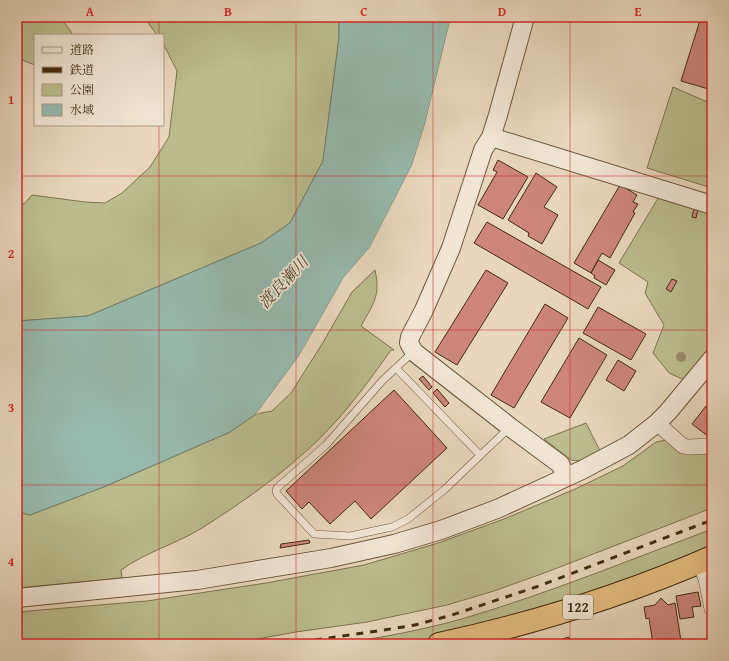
<svg xmlns="http://www.w3.org/2000/svg" width="729" height="661" font-family="'Gentium Book Plus','Noto Serif JP',serif">
<style>
.green{fill:#bbbd8e;stroke:#7f744e}
.water{fill:#97baae;stroke:#75816e}
.pier{fill:#e8d7bd}
.building{fill:#cd857c;stroke:#432c0e}
.lines{fill:none;stroke-linecap:round;stroke-linejoin:round}
.service-casing{stroke:#6c573a;stroke-width:8}
.minor-casing{stroke:#6c573a;stroke-width:16}
.tertiary-casing{stroke:#6c573a;stroke-width:20}
.trunk-casing{stroke:#432c0e;stroke-width:24}
.service{stroke:#f0e5d4;stroke-width:7}
.minor{stroke:#f0e5d4;stroke-width:15}
.tertiary{stroke:#f0e5d4;stroke-width:18}
.trunk{stroke:#e4bc7e;stroke-width:22}
.rail{stroke:#432c0e;stroke-width:3;stroke-dasharray:7 7;stroke-linecap:butt}
.tree{fill:#9a896b}
.grid{fill:none;stroke:#d62828;stroke-width:1;stroke-opacity:0.55}
.labels{text-anchor:middle;stroke-width:3.5;stroke-linejoin:round;paint-order:stroke}
.shield{fill:#f0e5d4;stroke:#776449;stroke-width:1}
.shield-label{font-size:14px;font-weight:bold;fill:#432c0e}
.water-label{font-size:16px;font-style:italic;fill:#54482e;stroke:#f0e5d4}
.neatline{fill:none;stroke:#d62828;stroke-width:1.5}
.grid-label{font-size:13px;text-anchor:middle;font-weight:bold;fill:#d62828}
</style>
<rect width="100%" height="100%" fill="#e8d7bd"/>
<filter id="stains"><feTurbulence type="fractalNoise" baseFrequency=".005" numOctaves="4"/><feColorMatrix values="0 0 0 0 .2 0 0 0 0 .09 0 0 0 0 .02 0 0 0 .5 -.17"/></filter>
<radialGradient id="worn" r=".72"><stop offset=".6" stop-color="#630" stop-opacity="0"/><stop offset="1" stop-color="#630" stop-opacity=".3"/></radialGradient>
<path class="green" d="M23 17H56L63 21 72 33 70 35H35V65L22 60 17 52V20Z
M144 17H339V38L323 161 290 223 261 243 88 316 17 321V199L24 204 32 195 85 202 105 203 122 193 150 167 169 137 177 71 163 43V35H157Z
M673 87 712 104V188L647 168Z
M660 195 712 211V344L684 380 669 373 653 353 664 325 645 293 648 282 619 263Z
M375 270C381 296 373 304 361 326L394 350H391C369 381 346 413 318 440 283 474 243 502 202 528 176 544 146 552 121 570L122 578 17 588V512L30 515 106 486 230 432 256 414 272 411 291 393 322 344 352 292Z
M586 423 600 451 581 461 571 460 544 439Z
M666 440 712 452V508L547 572 494 591 447 605 367 622 296 632 230 644H17V612L147 601 266 583 364 565 438 543 504 519 573 490 623 466 656 442Z
M712 529V546L663 567 596 591 475 628 406 644H337C380 638 423 630 465 618 549 593 630 560 712 529Z"/>
<path class="water" d="M339 17H451L425 124 412 165 370 247 344 277 299 356 256 414 230 432 106 486 30 515 17 512V321L88 316 261 243 290 223 323 161 339 38Z"/>
<path class="pier" d="M451 17H453L451 28 427 124 413 165 371 248 346 278 301 357 259 413 256 414 299 356 344 277 370 247 412 165 425 124Z"/>
<path class="building" d="M701 17H712V90L681 81Z
M498 160 528 177 503 219 478 205 497 172 493 170Z
M536 173 557 187 544 207 558 215 542 244 528 236 529 233 508 220Z
M620 185 637 195 633 202 638 204 633 212 635 213 610 258 602 253 591 273 574 263Z
M694 208 698 209 696 218 692 217Z
M487 222 601 287 588 309 474 243Z
M598 260 615 270 606 285 594 278 595 276 591 273Z
M486 270 508 283 457 365 435 352Z
M672 279 677 281 671 292 666 289Z
M545 304 568 318 514 408 491 395Z
M598 307 646 334 631 360 583 333Z
M579 338 607 355 570 418 541 402Z
M618 360 636 371 624 391 606 380Z
M423 376 432 387 429 390 419 379Z
M437 389 449 403 445 407 433 393Z
M394 390 447 448 371 519 355 501 330 524 309 502 302 509 286 491Z
M706 406 712 411V433L709 437 692 424Z
M309 540 310 543 280 548 281 544Z
M698 592 701 606 692 607 694 617 680 619 676 596Z
M661 598 668 605 675 603 681 641 666 644H653L649 618 646 619 644 607 655 605Z
M569 637 571 644H560L559 640Z"/>
<g class="lines">
<defs>
<path id="service" d="M413 352 383 380 326 445 277 488 276 491 277 494 314 534 350 536 392 527 408 519 444 490 510 427
M396 368 480 455"/>
<path id="minor" d="M657 423 683 446 688 447 712 446
M700 562 706 579 712 609"/>
<path id="tertiary" d="M525 17 498 115 491 137 483 150 451 248 424 310 410 337 409 343 414 352 510 427 560 464 567 477
M491 137 712 205
M17 598 197 580 331 558 394 544 441 530 497 509 582 470 629 445 657 423 668 412 712 359"/>
<path id="trunk" d="M439 644C532 624 624 595 712 557"/>
</defs>
<use href="#service" class="service-casing"/>
<use href="#minor" class="minor-casing"/>
<use href="#tertiary" class="tertiary-casing"/>
<use href="#trunk" class="trunk-casing"/>
<use href="#service" class="service"/>
<use href="#minor" class="minor"/>
<use href="#tertiary" class="tertiary"/>
<use href="#trunk" class="trunk"/>
<path class="rail" d="M287 644 384 630 415 625 452 615 536 587 712 520"/>
</g>
<circle class="tree" cx="681" cy="357" r="5"/>
<path class="grid" d="M159 17V35M296 17V644M433 17V644M570 17V644M159 125V644M17 176H712M17 330H712M17 485H712"/>
<g class="labels">
<rect class="shield" x="563" y="595" width="30" height="24" rx="3"/>
<g class="shield-label">
<text x="578" y="612">122</text>
</g>
<g class="water-label">
<text transform="translate(283 282) rotate(-47)" y="6">渡良瀬川</text>
</g>
</g>
<rect width="729" height="661" fill="none" stroke="#e8d7bd" stroke-width="44"/>
<rect x="34" y="34" width="130" height="92" fill="#f0e5d4" stroke="#ab9b85"/>
<rect x="42" y="47" width="20" height="6" fill="#f0e5d4" stroke="#ab9b85"/>
<text x="70" y="54" font-size="12" fill="#432c0e">道路</text>
<rect x="42" y="67" width="20" height="6" fill="#432c0e" stroke="#ab9b85"/>
<text x="70" y="74" font-size="12" fill="#432c0e">鉄道</text>
<rect x="42" y="84" width="20" height="12" fill="#bbbd8e" stroke="#ab9b85"/>
<text x="70" y="94" font-size="12" fill="#432c0e">公園</text>
<rect x="42" y="104" width="20" height="12" fill="#97baae" stroke="#ab9b85"/>
<text x="70" y="114" font-size="12" fill="#432c0e">水域</text>
<rect x="22" y="22" width="685" height="617" class="neatline"/>
<g class="grid-label">
<text x="90" y="16">A</text>
<text x="228" y="16">B</text>
<text x="364" y="16">C</text>
<text x="502" y="16">D</text>
<text x="638" y="16">E</text>
<text x="11" y="104">1</text>
<text x="11" y="258">2</text>
<text x="11" y="412">3</text>
<text x="11" y="566">4</text>
</g>
<rect width="100%" height="100%" filter="url(#stains)"/>
<rect width="100%" height="100%" fill="url(#worn)"/>
</svg>
